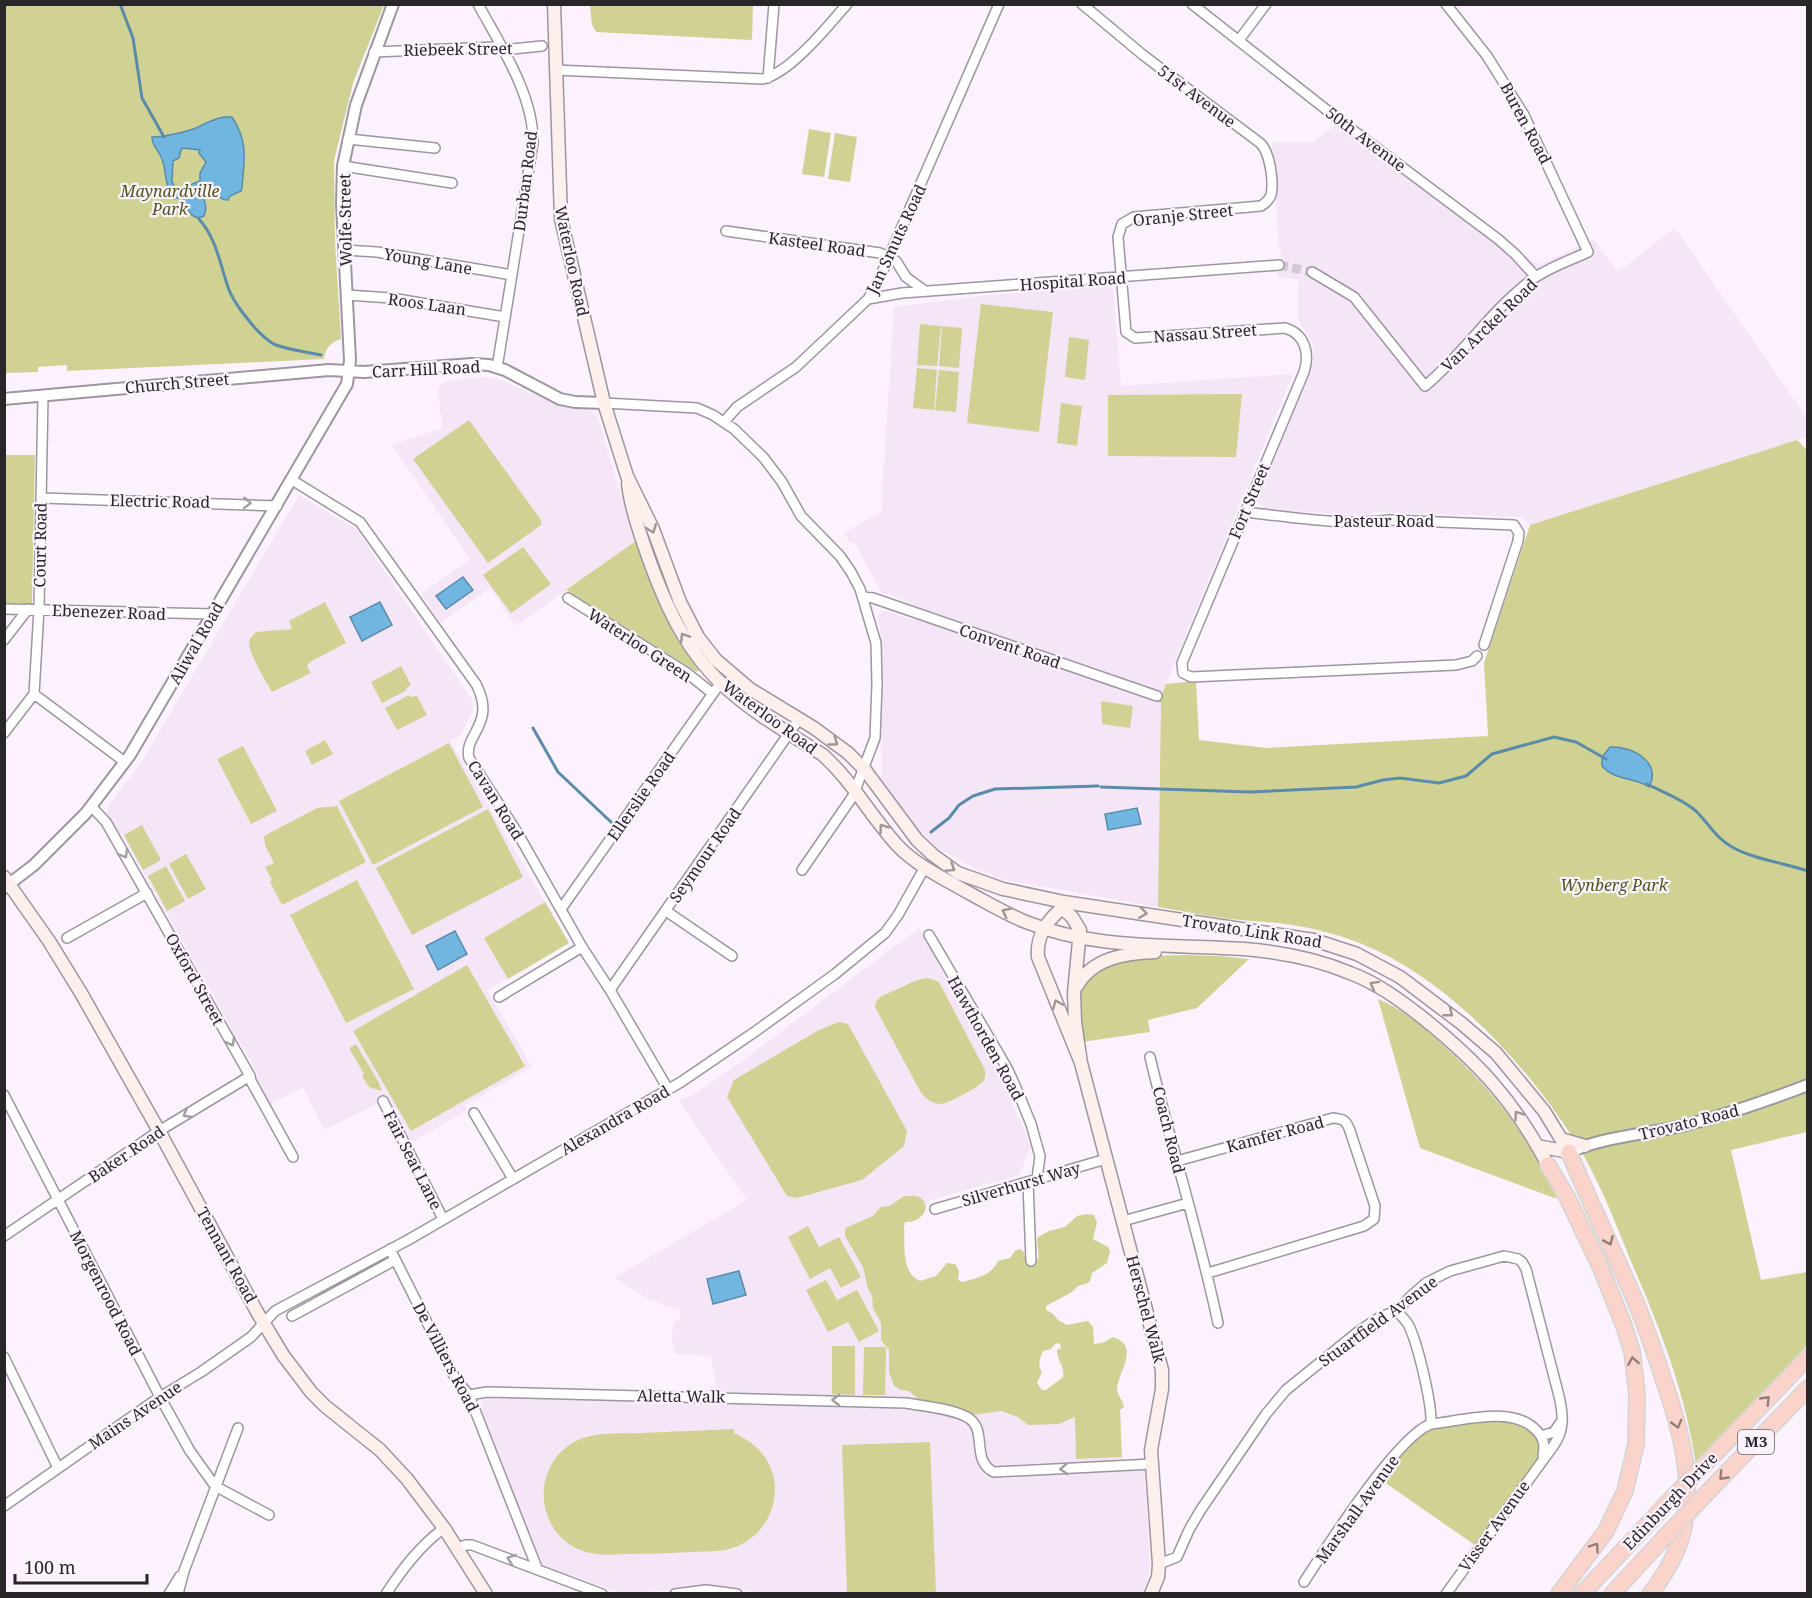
<svg xmlns="http://www.w3.org/2000/svg" width="1812" height="1598" font-family="'Noto Serif',serif">
<style>
.built{fill:#f4e6f7}
.green{fill:#cfd292;fill-rule:evenodd}
.water{fill:#70b6e1;stroke:#5b8baa;stroke-width:1.5;fill-rule:evenodd}
.lines{fill:none;stroke-linecap:round;stroke-linejoin:round}
.stream{stroke:#5b8baa;stroke-width:3}
.minor-tunnel{stroke:#d1c9d3;stroke-width:9;stroke-dasharray:9 4.5;stroke-linecap:butt}
.minor-casing{stroke:#9d959f;stroke-width:12}
.tertiary-casing{stroke:#9d959f;stroke-width:14}
.secondary-casing{stroke:#9d959f;stroke-width:15}
.trunk-casing{stroke:#d4d4d4;stroke-width:18}
.minor{stroke:#fff;stroke-width:9}
.tertiary{stroke:#fff;stroke-width:10}
.secondary{stroke:#fdefeb;stroke-width:12}
.trunk{stroke:#fad4ca;stroke-width:15}
.trunk-bridge-casing{stroke:#d4d4d4;stroke-width:18;stroke-linecap:butt}
.trunk-bridge{stroke:#fad4ca;stroke-width:15}
.oneway{stroke:#9f9d9f}
.oneway2{stroke:#9e9594}
.oneway3{stroke:#927d7a}
.labels{text-anchor:middle;stroke-width:4.5;stroke-linejoin:round;paint-order:stroke}
.shield{fill:#fbf2fd;stroke:#686369;stroke-width:1.5}
.shield-label{font-size:15px;font-weight:bold;fill:#29262a}
.street-label{font-size:16px;fill:#29262a;stroke:#fbf2fd}
.park-label{font-size:16px;font-style:italic;fill:#51531d;stroke:#fbf2fd}
</style>
<rect width="100%" height="100%" fill="#fbf2fd"/>
<path class="built" d="M1339 123 1468 223 1474 217 1537 264 1546 262 1593 239 1618 272 1675 228 1807 418V437L1530 525 1522 517 1373 512 1370 516 1267 509 1256 501 1311 371 1314 346 1298 318V280L1277 276 1282 250 1279 249 1272 142H1313Z
M1113 286 1121 386 1293 374 1159 701 1161 703 1158 907 1005 880 978 870 936 847 910 820 881 779 883 660 878 615 882 611H887L916 621 921 609 898 597 882 593 855 543 849 542 844 533 881 512 894 307 989 295Z
M481 377 498 379 556 404 569 408H584L594 413 598 418 635 542 516 626 490 588 440 623 421 594 470 559 392 445 442 428 438 390 443 382Z
M299 495 356 529 473 701V710L461 735 450 741 569 943 487 990 532 1067 465 1105 467 1110 411 1143 389 1098 324 1130 303 1088 269 1105 255 1080 258 1075 256 1071 121 833 119 834 108 814 109 805 139 766Z
M919 928 995 1065 1031 1146 1019 1175 930 1200 924 1209 853 1233 978 1411 1120 1407 1122 1468H1144L1150 1565 1147 1584 1141 1594H759L741 1589 707 1587 632 1593 620 1592 543 1566 481 1411 482 1402 488 1396 721 1402V1392H716L711 1356 675 1354 671 1337 675 1321H679L681 1311 647 1298 614 1278 747 1200 679 1101 698 1092 738 1064Z"/>
<path class="green" d="M4 5H384L353 83 334 161 335 241 341 339C331 342 325 348 324 359L67 371V365L38 367V372L5 373Z
M590 5H753L752 40 596 32 592 25Z
M809 129 831 133 824 177 802 174Z
M835 133 857 137 850 182 828 179Z
M981 304 1053 312 1039 432 967 423Z
M920 324 941 326 937 366 917 365Z
M942 326 962 328 959 368 939 366Z
M1069 337 1089 340 1085 380 1065 377Z
M917 368 937 370 934 410 913 408Z
M939 370 959 372 956 412 935 410Z
M1242 394 1236 457 1108 456V395Z
M1061 403 1082 406 1077 446 1057 443Z
M469 420 541 520V525L488 563 413 459Z
M1797 440 1807 450V1132L1731 1150 1761 1280 1807 1272V1345L1696 1465C1686 1395 1661 1330 1633 1266 1618 1230 1604 1192 1585 1158 1537 1075 1453 981 1362 944 1327 930 1290 923 1252 921 1221 919 1189 912 1158 907L1161 703 1159 702 1166 684 1196 681 1199 740 1267 748 1488 736 1484 663 1530 525Z
M5 455H35L32 604 5 603Z
M636 541C654 592 664 626 699 670L697 672 566 590Z
M523 547 551 584 511 613 483 575Z
M325 602 346 643 310 662 307 666 311 673 272 692C267 683 245 649 250 639 251 637 254 635 256 632L292 629 289 621Z
M401 666 411 685 406 688 407 690 382 703 371 682Z
M409 695 411 697 417 696 427 715 397 730 385 708Z
M1101 701 1133 706 1130 728 1102 724Z
M325 740 333 754 312 765 305 751Z
M449 743 483 807 373 865 339 801Z
M243 746 277 811 251 824 217 759Z
M337 806 366 862 282 905 270 882 272 880 265 867 274 863 265 845 264 836 317 808Z
M488 809 523 877 412 935 376 868Z
M142 825 161 860 143 870 124 835Z
M186 854 206 889 188 899 169 864Z
M166 866 185 901 167 911 148 876Z
M357 880 414 989 346 1023 290 915Z
M545 902 569 943 508 979 484 938Z
M1183 955 1218 956 1249 959 1197 1008 1148 1020 1150 1032 1082 1042C1081 1028 1076 997 1082 985 1099 955 1153 956 1183 955Z
M467 965 525 1066 411 1131 353 1031Z
M928 978 939 982 985 1070C985 1074 986 1076 984 1080 980 1087 949 1103 941 1104 932 1104 925 1098 920 1091L875 1007 876 1002 880 997 917 980Z
M1378 999C1400 1008 1418 1023 1435 1038 1489 1085 1528 1133 1557 1199L1420 1148Z
M839 1022 848 1024 907 1131 904 1146 862 1180 797 1198 787 1196 727 1097 734 1080 819 1030Z
M356 1044 378 1081 382 1091 369 1087 362 1076 364 1074 349 1048Z
M904 1196C908 1196 915 1195 919 1197 933 1205 923 1223 905 1222L904 1227C905 1245 901 1273 920 1281L936 1276 947 1263 955 1264 959 1271 958 1280 962 1282C977 1278 991 1276 998 1261L1010 1258 1015 1251 1019 1249 1023 1251 1028 1263H1036C1042 1255 1035 1246 1038 1237L1049 1231 1065 1227 1077 1216 1086 1214 1094 1215 1097 1223 1093 1239 1108 1247 1110 1251 1107 1263 1092 1273 1090 1281 1086 1284 1078 1286 1072 1292 1046 1306V1310L1053 1314 1058 1320 1067 1325 1088 1321 1093 1327 1094 1344 1102 1343 1113 1337C1141 1346 1118 1372 1117 1388 1117 1395 1123 1400 1124 1407L1120 1410 1122 1457 1076 1459 1075 1417 1059 1424 1028 1425 1018 1417 1001 1411 971 1415 923 1403 909 1391 901 1390 894 1386 889 1372V1350L881 1340V1323L873 1308 872 1296 868 1289 863 1267 845 1236V1228L873 1216 881 1207 890 1206ZM1056 1343 1060 1344 1061 1348 1057 1350C1057 1361 1065 1366 1063 1377L1046 1390H1042L1037 1383 1042 1372C1037 1366 1040 1358 1043 1351L1051 1349Z
M808 1226 819 1247 839 1237 861 1277 841 1288 830 1268 810 1279 788 1237Z
M826 1280 837 1300 857 1290 879 1331 859 1342 848 1322 828 1332 806 1290Z
M832 1346H855V1395L832 1394Z
M864 1347H886L885 1395H863Z
M1511 1418 1538 1432 1542 1459 1479 1548 1377 1477 1431 1421Z
M734 1429V1433C754 1442 770 1457 774 1479 779 1511 760 1541 729 1549 718 1552 705 1551 693 1552 670 1553 648 1554 625 1554 608 1555 592 1556 576 1548 533 1526 533 1463 576 1441 596 1431 621 1434 643 1433 673 1432 704 1430 734 1429Z
M930 1442 936 1593H847L842 1445Z"/>
<path class="water" d="M224 117H232C249 143 244 160 242 188L241 191 230 196 228 200C218 200 220 195 216 189L208 188 203 193 206 208 204 216C190 223 188 206 181 197L174 199C162 181 168 169 160 155 157 149 152 145 152 137 164 137 186 132 196 128 206 123 213 119 224 117ZM183 148 200 150 199 153 206 162 200 173V181L192 184 189 190 175 187 172 182 173 161 179 158 181 150Z
M463 577 473 590 446 609 436 596Z
M380 602 392 625 362 641 350 617Z
M1610 747C1632 746 1662 762 1649 787 1634 777 1615 781 1602 766V757Z
M1137 808 1141 824 1108 830 1105 814Z
M455 931 467 954 438 970 426 946Z
M739 1271 746 1295 713 1304 707 1279Z"/>
<g class="lines">
<path class="stream" d="M120 4 133 38 142 98 164 137
M199 219C217 239 220 265 229 290 235 304 245 316 255 328 261 334 268 342 276 345 290 350 307 352 321 355
M533 728 558 772 612 823
M1647 784C1664 793 1681 798 1696 811 1709 824 1716 838 1732 847 1753 859 1784 863 1808 871
M1101 787 1250 792 1356 787 1383 780 1400 778 1439 783 1466 776 1492 754 1554 737 1576 742 1606 759
M931 832 949 818 959 805 973 796 995 789 1098 786"/>
<path class="minor-tunnel" d="M1279 265 1312 272"/>
<defs>
<path id="minor" d="M478 4C500 45 534 95 533 143L497 368
M1082 4 1143 55 1260 143C1270 152 1274 182 1271 195 1269 200 1266 203 1261 206L1134 217 1122 224 1118 237 1126 332 1135 338 1285 328C1305 334 1310 353 1304 372L1182 663 1183 673 1191 677 1456 665 1472 661 1477 656
M1192 4 1342 122 1498 239 1515 254 1536 277
M1239 40 1266 4
M374 52 494 47 512 49 542 46
M555 70 763 79C791 72 827 27 847 4
M768 78 774 4
M348 139 435 148
M343 166 452 183
M726 231 880 253 896 261 906 277 925 291
M345 250 377 252 512 275
M1312 272 1354 297 1425 386C1463 354 1491 311 1530 281 1547 268 1569 261 1588 252L1524 115 1487 56 1446 4
M347 295 391 298 505 317
M868 299 902 293 1279 265
M604 403 697 408 713 415 734 429 763 457 782 482 801 516 840 556 851 572 860 589 876 643 877 684 875 738 853 796 802 870
M724 422 737 407 796 367 868 299 877 284 999 4
M292 480 360 522 476 684C497 724 463 735 469 758L517 832 582 947 610 990 668 1089
M42 498 277 506
M1244 512C1292 517 1342 526 1390 520L1514 525 1519 533 1518 541 1484 645
M863 597 873 598 1157 696
M568 598 687 673 712 693
M4 609 213 614
M4 640 28 609
M34 694 39 609 43 396
M34 694 125 762
M4 733 34 694
M91 806 106 822 250 1076 251 1081 293 1157
M561 909 721 682
M666 911 732 956
M929 935 1007 1068 1018 1092 1031 1124 1040 1156 1037 1179
M67 938 147 893
M610 990 799 719
M499 997 582 947
M1150 1057C1171 1146 1199 1233 1218 1323
M4 1095 160 1397 190 1451 215 1486 269 1515
M383 1101 443 1219
M474 1113 513 1179
M1177 1161 1333 1118C1342 1119 1345 1119 1349 1128L1375 1206 1374 1219 1364 1226 1208 1273
M1028 1182 1031 1261
M935 1209 1106 1159
M1123 1221 1188 1203
M4 1236 159 1131 250 1076
M390 1249 455 1378 469 1395 537 1568
M292 1316 395 1260
M4 1357 58 1468
M469 1395 487 1392 906 1403C922 1406 957 1409 970 1419 987 1432 971 1461 994 1472L1152 1464
M1431 1424C1462 1421 1512 1405 1536 1430 1544 1438 1545 1445 1543 1456
M1541 1436 1554 1432 1561 1422
M4 1506 160 1397 201 1372 251 1337 275 1311 408 1240 584 1138 681 1082 756 1031 835 974 885 933 898 915 925 867
M457 1548 466 1545H472L602 1594
M1159 1564 1177 1557 1189 1530 1200 1511 1266 1414 1286 1390 1359 1331 1380 1317 1397 1311 1410 1297 1426 1283 1450 1271 1504 1256 1518 1259 1522 1262 1526 1269 1559 1396C1563 1414 1565 1429 1554 1445L1446 1594
M1304 1582C1326 1548 1397 1436 1431 1424 1432 1403 1418 1345 1409 1326 1406 1320 1401 1316 1397 1311
M169 1594 180 1576
M178 1594 184 1571 238 1428
M386 1594C403 1568 420 1546 444 1528
M675 1594 706 1590 737 1594"/>
<path id="tertiary" d="M4 399 329 370 364 372 472 364 489 365 505 370 560 399 575 402 604 403
M4 888 34 865 86 813 130 755 347 384 350 360 342 204 343 166 356 105 393 4
M1577 1149C1610 1136 1647 1134 1681 1126 1724 1116 1766 1101 1808 1085"/>
<path id="secondary" d="M554 4 561 219 604 403 627 476 653 529 680 602 698 637 716 660 750 689 814 728 848 753 865 770 917 840 933 855 958 873 1003 889 1064 902 1314 940 1357 954 1400 977 1461 1023 1496 1053 1544 1111 1569 1152
M628 483C630 504 637 525 644 545 663 601 686 655 732 693 758 716 794 736 823 755 853 782 871 817 898 846 917 866 945 879 969 893 988 903 1006 914 1026 922 1095 950 1171 944 1244 949 1281 952 1317 959 1350 973 1377 983 1400 1000 1423 1018 1479 1063 1514 1101 1548 1165
M4 877 49 941 81 993 159 1131 257 1312 283 1355 311 1392 325 1406 380 1450 407 1479 444 1528 486 1594
M1077 986C1092 958 1126 953 1155 952
M1081 1063 1075 1022 1074 993 1080 930 1072 917 1062 908C1047 921 1036 936 1038 957L1081 1063 1162 1370V1389L1151 1450 1159 1564 1158 1577 1151 1594
M1561 1139 1585 1146
M1537 1146 1569 1152"/>
<path id="trunk" d="M1569 1152C1587 1196 1608 1239 1627 1282 1642 1314 1653 1347 1664 1381 1678 1422 1691 1467 1686 1511 1684 1541 1669 1570 1650 1594
M1548 1165 1567 1197 1599 1264 1623 1323 1632 1351 1637 1394 1636 1444 1625 1491 1606 1531 1559 1594
M1711 1458 1808 1357
M1705 1495 1808 1388
M1582 1594 1673 1497
M1612 1594 1662 1540"/>
</defs>
<use href="#minor" class="minor-casing"/>
<use href="#tertiary" class="tertiary-casing"/>
<use href="#secondary" class="secondary-casing"/>
<use href="#trunk" class="trunk-casing"/>
<use href="#minor" class="minor"/>
<use href="#tertiary" class="tertiary"/>
<use href="#secondary" class="secondary"/>
<use href="#trunk" class="trunk"/>
<defs>
<path id="trunk-bridge" d="M1673 1497 1711 1458
M1662 1540 1705 1495"/>
</defs>
<use href="#trunk-bridge" class="trunk-bridge-casing"/>
<use href="#trunk-bridge" class="trunk-bridge"/>
</g>
<defs><path id="oneway-chevron" d="M-2-3.5L2.5 0L-2 3.5" fill="none" stroke-width="1.6" stroke-linecap="round" stroke-linejoin="round" transform="scale(1.5)"/></defs>
<g class="oneway">
<use href="#oneway-chevron" transform="translate(247 503) rotate(2)"/>
<use href="#oneway-chevron" transform="translate(124 854) rotate(60)"/>
<use href="#oneway-chevron" transform="translate(231 1042) rotate(61)"/>
<use href="#oneway-chevron" transform="translate(187 1114) rotate(149)"/>
<use href="#oneway-chevron" transform="translate(836 1400) rotate(-179)"/>
<use href="#oneway-chevron" transform="translate(1064 1469) rotate(176)"/>
<use href="#oneway-chevron" transform="translate(511 1559) rotate(-160)"/>
</g>
<g class="oneway2">
<use href="#oneway-chevron" transform="translate(652 529) rotate(69)"/>
<use href="#oneway-chevron" transform="translate(684 637) rotate(-123)"/>
<use href="#oneway-chevron" transform="translate(834 742) rotate(36)"/>
<use href="#oneway-chevron" transform="translate(883 828) rotate(-126)"/>
<use href="#oneway-chevron" transform="translate(951 868) rotate(34)"/>
<use href="#oneway-chevron" transform="translate(1006 912) rotate(-153)"/>
<use href="#oneway-chevron" transform="translate(1143 913) rotate(8)"/>
<use href="#oneway-chevron" transform="translate(1374 985) rotate(-151)"/>
<use href="#oneway-chevron" transform="translate(1057 1004) rotate(-112)"/>
<use href="#oneway-chevron" transform="translate(1449 1013) rotate(38)"/>
<use href="#oneway-chevron" transform="translate(1518 1115) rotate(-126)"/>
</g>
<g class="oneway3">
<use href="#oneway-chevron" transform="translate(1609 1241) rotate(66)"/>
<use href="#oneway-chevron" transform="translate(1633 1361) rotate(-100)"/>
<use href="#oneway-chevron" transform="translate(1766 1400) rotate(-46)"/>
<use href="#oneway-chevron" transform="translate(1677 1424) rotate(75)"/>
<use href="#oneway-chevron" transform="translate(1723 1476) rotate(134)"/>
<use href="#oneway-chevron" transform="translate(1595 1547) rotate(-55)"/>
</g>
<g class="labels">
<rect class="shield" x="1738" y="1430" width="36" height="24" rx="4.5"/>
<g class="shield-label">
<text x="1756" y="1447">M3</text>
</g>
<g class="street-label">
<text transform="translate(458 49) rotate(-1)" y="6">Riebeek Street</text>
<text transform="translate(1197 96) rotate(37)" y="6">51st Avenue</text>
<text transform="translate(1526 123) rotate(62)" y="6">Buren Road</text>
<text transform="translate(1366 139) rotate(37)" y="6">50th Avenue</text>
<text transform="translate(525 181) rotate(-83)" y="6">Durban Road</text>
<text transform="translate(1183 215) rotate(-6)" y="6">Oranje Street</text>
<text transform="translate(345 220) rotate(-91)" y="6">Wolfe Street</text>
<text transform="translate(896 239) rotate(-65)" y="6">Jan Smuts Road</text>
<text transform="translate(817 244) rotate(8)" y="6">Kasteel Road</text>
<text transform="translate(428 261) rotate(10)" y="6">Young Lane</text>
<text transform="translate(572 261) rotate(78)" y="6">Waterloo Road</text>
<text transform="translate(1073 281) rotate(-4)" y="6">Hospital Road</text>
<text transform="translate(427 304) rotate(8)" y="6">Roos Laan</text>
<text transform="translate(1489 325) rotate(-44)" y="6">Van Arckel Road</text>
<text transform="translate(1205 333) rotate(-4)" y="6">Nassau Street</text>
<text transform="translate(426 369) rotate(-3)" y="6">Carr Hill Road</text>
<text transform="translate(177 383) rotate(-5)" y="6">Church Street</text>
<text transform="translate(160 501) rotate(1)" y="6">Electric Road</text>
<text transform="translate(1249 501) rotate(-67)" y="6">Fort Street</text>
<text x="1384" y="527">Pasteur Road</text>
<text transform="translate(40 545) rotate(-89)" y="6">Court Road</text>
<text transform="translate(109 612) rotate(2)" y="6">Ebenezer Road</text>
<text transform="translate(196 643) rotate(-60)" y="6">Aliwal Road</text>
<text transform="translate(640 645) rotate(33)" y="6">Waterloo Green</text>
<text transform="translate(1010 646) rotate(19)" y="6">Convent Road</text>
<text transform="translate(770 717) rotate(36)" y="6">Waterloo Road</text>
<text transform="translate(641 796) rotate(-55)" y="6">Ellerslie Road</text>
<text transform="translate(496 800) rotate(58)" y="6">Cavan Road</text>
<text transform="translate(705 855) rotate(-55)" y="6">Seymour Road</text>
<text transform="translate(1252 931) rotate(9)" y="6">Trovato Link Road</text>
<text transform="translate(195 979) rotate(61)" y="6">Oxford Street</text>
<text transform="translate(986 1038) rotate(61)" y="6">Hawthorden Road</text>
<text transform="translate(615 1120) rotate(-30)" y="6">Alexandra Road</text>
<text transform="translate(1689 1122) rotate(-14)" y="6">Trovato Road</text>
<text transform="translate(1169 1130) rotate(76)" y="6">Coach Road</text>
<text transform="translate(1275 1134) rotate(-15)" y="6">Kamfer Road</text>
<text transform="translate(126 1154) rotate(-34)" y="6">Baker Road</text>
<text transform="translate(413 1160) rotate(63)" y="6">Fair Seat Lane</text>
<text transform="translate(1021 1184) rotate(-16)" y="6">Silverhurst Way</text>
<text transform="translate(227 1255) rotate(61)" y="6">Tennant Road</text>
<text transform="translate(106 1293) rotate(63)" y="6">Morgenrood Road</text>
<text transform="translate(1146 1309) rotate(75)" y="6">Herschel Walk</text>
<text transform="translate(1378 1321) rotate(-36)" y="6">Stuartfield Avenue</text>
<text transform="translate(446 1357) rotate(62)" y="6">De Villiers Road</text>
<text transform="translate(681 1396) rotate(1)" y="6">Aletta Walk</text>
<text transform="translate(135 1415) rotate(-34)" y="6">Mains Avenue</text>
<text transform="translate(1670 1501) rotate(-46)" y="6">Edinburgh Drive</text>
<text transform="translate(1357 1509) rotate(-54)" y="6">Marshall Avenue</text>
<text transform="translate(1494 1526) rotate(-54)" y="6">Visser Avenue</text>
</g>
<g class="park-label">
<text x="170" y="197">Maynardville<tspan x="170" dy="18">Park</tspan></text>
<text x="1614" y="891">Wynberg Park</text>
</g>
</g>
<rect width="1812" height="1598" fill="none" stroke="#29262a" stroke-width="12"/>
<path d="M15 1574v9h132v-9" fill="none" stroke="#29262a" stroke-width="3"/>
<text x="24" y="1574" font-size="18" fill="#29262a" stroke="#fbf2fd" stroke-width="4.5" paint-order="stroke">100 m</text>
</svg>
